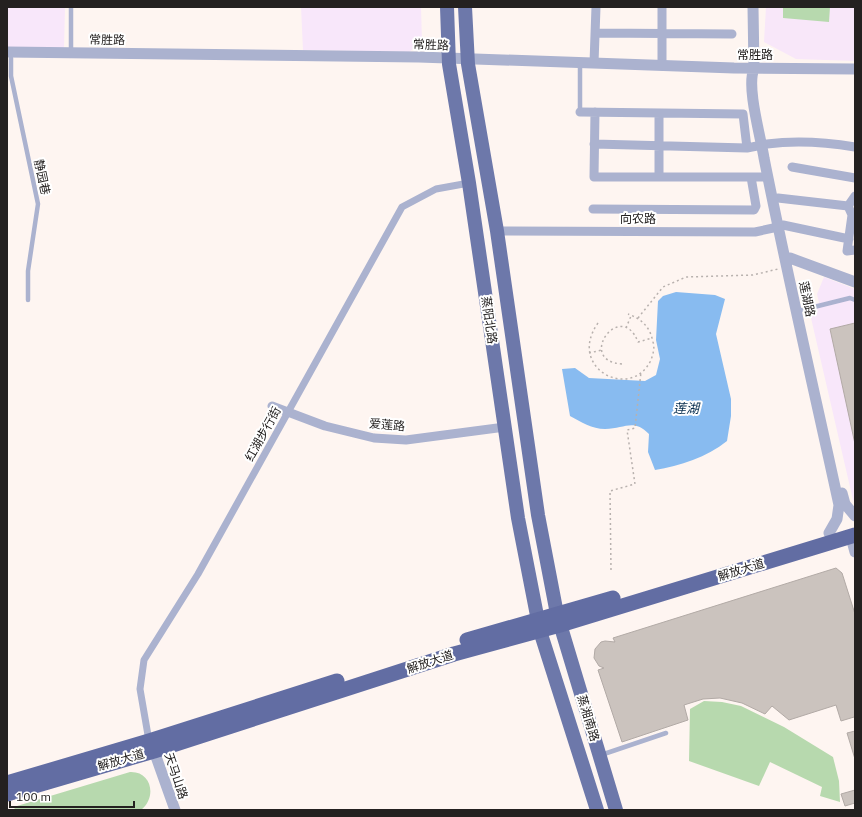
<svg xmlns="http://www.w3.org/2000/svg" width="862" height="817" font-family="'IBM Plex Sans','Noto Sans SC',sans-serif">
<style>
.commercial{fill:#f8e7fa}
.education{fill:#f8e7f9}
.green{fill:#b7d9ae}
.water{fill:#88bbf0}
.building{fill:#cbc3be;stroke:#b2aaa6}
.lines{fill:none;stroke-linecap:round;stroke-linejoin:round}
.path{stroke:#b8b1ae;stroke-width:1.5;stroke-dasharray:2 3;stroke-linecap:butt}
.service{stroke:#abb2cf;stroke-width:4.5}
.pedestrian{stroke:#abb2cf;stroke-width:7}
.minor{stroke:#abb2cf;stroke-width:9}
.tertiary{stroke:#abb2cf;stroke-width:11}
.primary{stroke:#6d78aa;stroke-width:14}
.trunk{stroke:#626da3;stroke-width:15}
.labels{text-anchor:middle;stroke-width:4;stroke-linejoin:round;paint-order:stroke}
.street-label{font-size:12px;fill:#242120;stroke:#fff}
.water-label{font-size:13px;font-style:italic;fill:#062c4d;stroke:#fff}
</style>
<rect width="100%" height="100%" fill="#fef5f1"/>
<path class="commercial" d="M7 7H65L64 48H7Z
M301 7H421L422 42 409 52 303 50Z
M824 277 855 289V501L853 500 808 305 819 303 817 294Z"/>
<path class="education" d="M766 7H855V61L796 59 764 42Z"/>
<path class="green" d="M783 7H830L829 22 783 18Z
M704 701 722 702 741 706 784 727 833 757 839 781 840 802 820 796 822 787 770 762 759 786 689 761 690 709Z
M130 772C152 771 157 798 141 810H13L17 806Z"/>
<path class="water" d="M676 292 715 295 725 299 716 334 731 399V416L727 441C707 457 680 466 655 470L648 452 649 434C633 418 625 429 605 429 592 429 581 422 570 416L562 369 575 368 589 378 645 381 656 375 660 359 656 340 658 301 663 296Z"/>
<path class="building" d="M855 323V444L830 329Z
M836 568 842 573 855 614V720L854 717 841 721 836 705 789 720 772 706 765 714 742 703 720 698 703 699 684 705 688 720 622 742 598 670 604 668 599 666 594 658 595 649 601 642 605 641 615 642 613 638Z
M855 731V759L847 733Z
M855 790V803L845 806 841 794Z"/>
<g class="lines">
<path class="path" d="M638 318 663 287 686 277 753 275 778 269
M598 323C566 368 631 402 651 360 653 354 655 348 653 342 650 327 642 319 628 314
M626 328 631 316
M589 353 602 350
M622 364C575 361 621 298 638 342L652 338
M611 570 610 491 635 484 627 430 635 428 641 372"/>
<path class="service" d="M71 53V7
M11 58V76L38 204 28 271V300
M580 112V68
M802 310 850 298 855 300
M601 755 666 733"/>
<path class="pedestrian" d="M149 741 140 689 144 660 198 574 402 207 436 189 469 183"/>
<path class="minor" d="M662 7V66
M596 33 732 34
M594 63 596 7
M580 112 743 114 747 148
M595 112 594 177H768
M659 113V177
M594 144 747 148 762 145
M767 144C797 140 825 142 855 147
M792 167 855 178
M855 196 848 206 852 215 847 251 855 250
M778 198 848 206
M593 209 754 210 756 206 751 177
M783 225 849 239
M497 231 755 232 778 227
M272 406 325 426 374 438 406 440 505 427"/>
<path class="tertiary" d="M753 7 754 69C746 86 761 138 764 158 787 274 814 390 839 505L837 519 829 533
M7 52 419 57 734 68 855 69
M790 258 855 282
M842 493 845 504 855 516
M851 537 855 552
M154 751 175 810"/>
<path class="primary" d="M447 7 449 64 469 183 518 518 540 631 597 810
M465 7 468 64 497 231 538 515 557 614 616 810"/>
<path class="trunk" d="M467 640 613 598
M7 783 149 741 337 681
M7 794 154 751 454 654 560 625 855 535"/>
</g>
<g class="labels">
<g class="street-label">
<text transform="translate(107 40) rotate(1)" y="4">常胜路</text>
<text transform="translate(431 45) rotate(2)" y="4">常胜路</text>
<text x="755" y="59">常胜路</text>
<text transform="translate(42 177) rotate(78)" y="4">静园巷</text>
<text x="638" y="223">向农路</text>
<text transform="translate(807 299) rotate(78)" y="4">莲湖路</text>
<text transform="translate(489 320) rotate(82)" y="4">蒸阳北路</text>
<text transform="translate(387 425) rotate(5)" y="4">爱莲路</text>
<text transform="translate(263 434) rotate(-61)" y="4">红湖步行街</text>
<text transform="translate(741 570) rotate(-17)" y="4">解放大道</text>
<text transform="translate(430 662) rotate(-18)" y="4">解放大道</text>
<text transform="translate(588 718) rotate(73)" y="4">蒸湘南路</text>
<text transform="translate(121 760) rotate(-16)" y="4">解放大道</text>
<text transform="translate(176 776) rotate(71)" y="4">天马山路</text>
</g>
<g class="water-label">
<text x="686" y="413">莲湖</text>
</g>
</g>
<rect width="862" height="817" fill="none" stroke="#242120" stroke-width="16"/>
<path d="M10 801v6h124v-6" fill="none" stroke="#242120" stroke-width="2"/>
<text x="16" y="801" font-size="12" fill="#242120" stroke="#ffffff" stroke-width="3" paint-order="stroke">100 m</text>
</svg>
